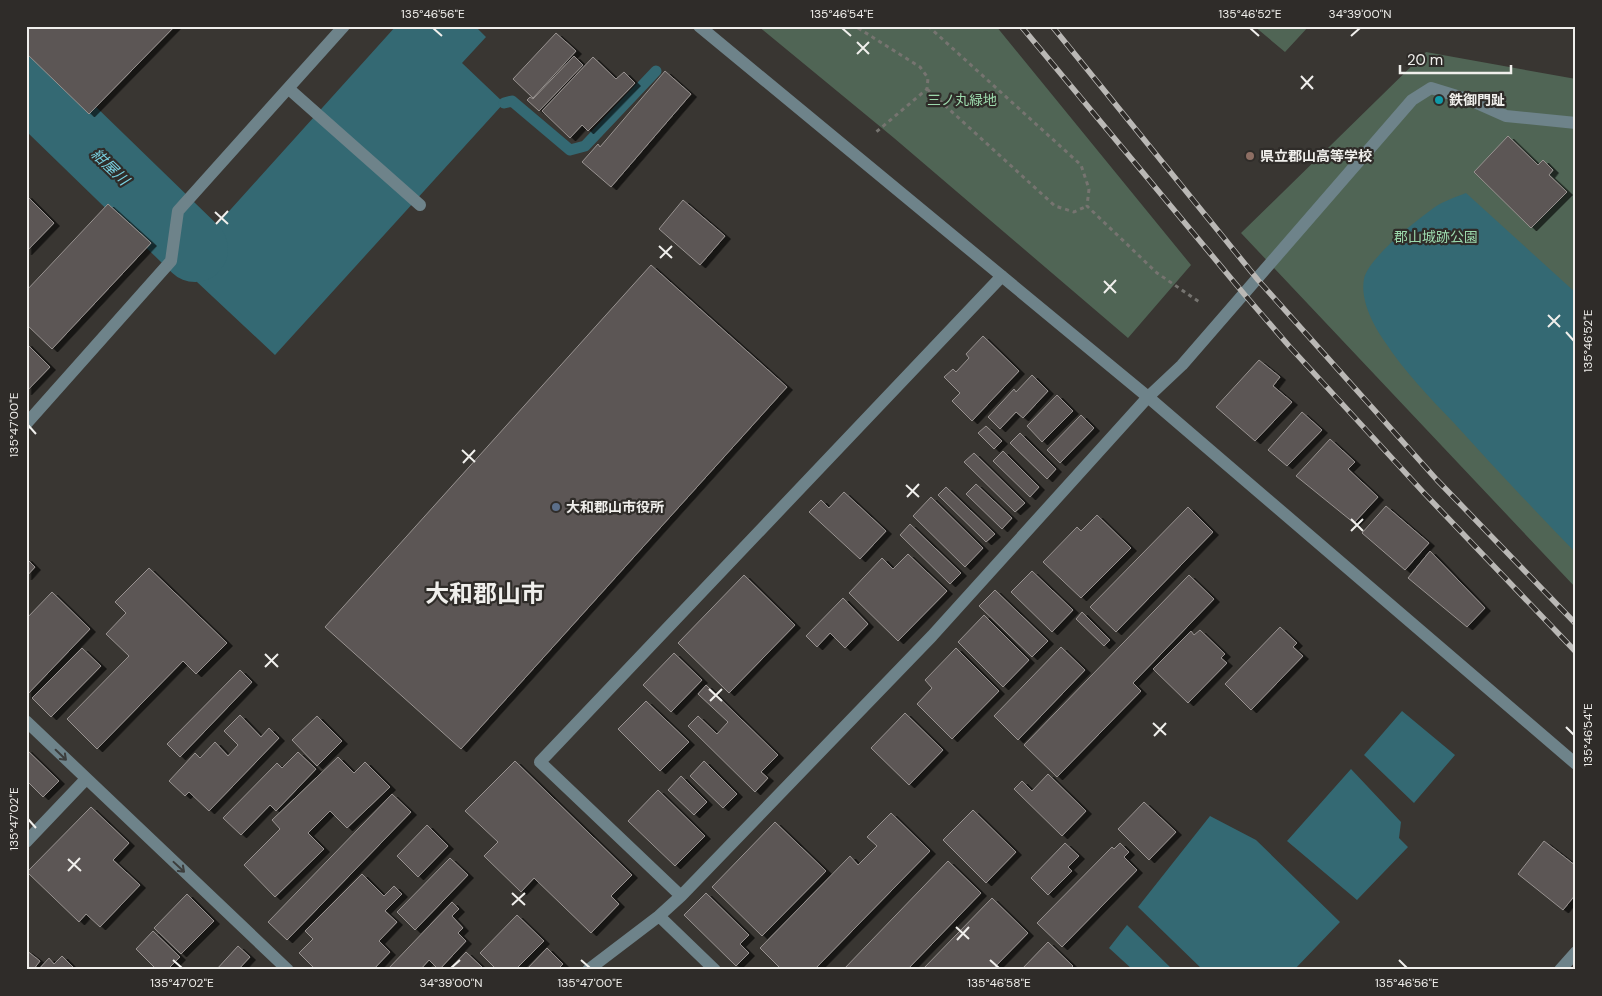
<svg xmlns="http://www.w3.org/2000/svg" width="1602" height="996" font-family="'DM Sans','Noto Sans JP',sans-serif">
<style>
.green{fill:#506555}
.water{fill:#346973}
.lines{fill:none;stroke-linecap:round;stroke-linejoin:round}
.stream{stroke:#346973;stroke-width:11}
.river{stroke:#346973;stroke-width:66}
.building{fill:#5b5654;stroke:#989290;filter:url(#shadow)}
.path{stroke:#767470;stroke-width:3;stroke-dasharray:4 4;stroke-linecap:butt}
.minor{stroke:#6e838a;stroke-width:12}
.rail-casing{stroke:#bab8b5;stroke-width:5.5}
.rail{stroke:#2f2c29;stroke-width:4;stroke-dasharray:11;stroke-linecap:butt}
.oneway{stroke:#3c3d3c}
.ticks{fill:none;stroke:#f0efec;stroke-width:2}
.culture-dot{fill:#0f9aa8;stroke:#2f2c29;stroke-width:2}
.education-dot{fill:#8d6e63;stroke:#2f2c29;stroke-width:2}
.service-dot{fill:#5c6f8a;stroke:#2f2c29;stroke-width:2}
.labels{text-anchor:middle;stroke-width:4.5;stroke-linejoin:round;paint-order:stroke}
.park-label{font-size:14px;fill:#9cd9ac;stroke:#2f2c29}
.poi-label{font-size:14px;font-weight:bold;fill:#f0efec;stroke:#2f2c29;text-anchor:start}
.water-label{font-size:15px;font-style:italic;fill:#79d2e2;stroke:#2f2c29}
.town-label{font-size:24px;font-weight:bold;fill:#f0efec;stroke:#2f2c29}
.neatline{fill:none;stroke:#f0efec;stroke-width:2}
.ticks-label{font-size:12px;text-anchor:middle;fill:#f0efec}
</style>
<defs>
<filter id="shadow"><feDropShadow dx="5.5" dy="3" stdDeviation="0" flood-color="#0009"/></filter>
</defs>
<rect width="100%" height="100%" fill="#393632"/>
<path class="green" d="M758 26H996L1191 265 1128 338 894 138Z
M1254 26H1309L1285 52Z
M1426 52 1576 79V588L1241 233Z"/>
<path class="water" d="M396 26H475L486 37 462 63 504 103 275 355 197 282 186 259Z
M1466 193 1576 293V553C1534 510 1494 467 1454 423 1430 398 1404 371 1385 342 1373 325 1360 300 1364 279 1368 258 1417 220 1435 207 1444 201 1456 197 1466 193Z
M1402 711 1455 755 1414 803 1364 755Z
M1351 769 1401 822 1399 838 1408 847 1357 900 1287 841Z
M1210 816 1256 840 1340 922 1294 970H1203L1138 907Z
M1127 925 1173 970H1133L1109 948Z"/>
<g class="lines">
<path class="stream" d="M504 103 512 101 570 150 585 146 656 71"/>
<path class="river" d="M26 85 195 249"/>
</g>
<path class="building" d="M26 26H175L89 114 26 53Z
M556 33 576 51 533 98 513 79Z
M574 56 583 65 539 111 527 100 530 97 533 99Z
M593 57 616 79 624 72 635 83 588 131 582 125 570 138 542 111Z
M665 71 691 94 611 187 582 162 598 144 600 147Z
M1508 136 1538 165 1543 160 1553 170 1549 175 1567 192 1531 228 1474 172Z
M26 195 54 223 26 252Z
M683 200 725 236 700 265 659 229Z
M108 204 151 243 52 349 26 324V291Z
M651 265 787 387 461 749 325 627Z
M983 336 1019 371 972 421 952 401 960 393 944 377 953 369 956 372 969 358 966 354Z
M26 343 50 367 26 392Z
M1259 360 1280 377 1273 386 1292 402 1255 441 1216 407Z
M1032 375 1048 391 1023 418 1016 412 1000 429 988 417 1014 389 1016 392Z
M1057 395 1073 411 1042 442 1027 426Z
M1302 412 1322 430 1287 466 1268 450Z
M1081 415 1094 428 1060 463 1047 450Z
M986 426 1002 441 994 449 978 433Z
M1020 433 1056 469 1047 479 1010 443Z
M1330 439 1355 462 1348 469 1378 497 1354 523 1296 476Z
M1003 451 1039 487 1030 497 993 461Z
M974 453 1025 503 1015 512 964 462Z
M976 484 1012 518 1002 529 966 494Z
M946 487 995 534 986 542 938 495Z
M844 492 886 531 860 559 809 512 821 500 829 508Z
M931 497 983 548 965 567 913 516Z
M1386 506 1429 543 1405 570 1362 533Z
M1188 507 1213 532 1116 632 1090 607Z
M1097 515 1131 548 1081 598 1043 562 1077 527 1081 531Z
M910 524 961 573 950 584 900 535Z
M1430 551 1485 608 1467 627 1408 578Z
M908 554 947 591 898 641 849 593 882 558 893 569Z
M26 558 35 567 26 577Z
M149 568 227 643 196 674 183 661 97 749 67 719 129 656 106 634 126 613 115 602Z
M1032 571 1073 610 1052 632 1011 592Z
M744 575 795 625 729 693 678 643Z
M1189 575 1214 599 1133 683 1141 691 1057 777 1024 745Z
M995 590 1048 641 1032 657 979 606Z
M52 592 90 629 26 696V619Z
M843 598 868 624 845 648 830 633 817 647 806 636Z
M1082 612 1110 640 1104 646 1076 619Z
M984 615 1029 660 1003 687 958 642Z
M1280 627 1297 643 1293 647 1303 656 1251 710 1225 684Z
M1200 630 1225 654 1221 658 1227 663 1188 703 1153 669 1191 631 1194 635Z
M1061 647 1085 670 1018 740 994 716Z
M82 648 101 666 51 717 32 698Z
M956 648 999 691 952 739 917 704 932 688 925 680Z
M674 653 702 680 671 712 643 685Z
M240 670 252 682 180 757 167 744Z
M706 685 778 755 761 772 768 778 755 792 688 726 698 716 717 734 728 722 698 694Z
M646 701 689 742 660 771 618 729Z
M905 713 943 750 909 785 871 748Z
M240 715 261 737 269 728 279 738 209 811 189 792 185 796 169 781 195 753 200 758 215 742 228 756 238 745 224 731Z
M317 716 342 741 317 766 292 740Z
M26 749 59 781 43 797 26 780Z
M298 752 316 769 276 811 270 805 241 835 223 818 277 763 282 768Z
M338 757 354 773 365 762 390 787 347 828 330 811 308 833 324 849 275 897 244 865 280 829 272 820Z
M515 761 632 875 611 896 619 904 591 933 534 878 521 892 484 856 498 842 465 811Z
M704 761 737 794 723 808 690 776Z
M1048 774 1086 811 1062 836 1014 789 1022 781 1032 791Z
M681 776 707 802 694 815 668 790Z
M658 790 705 836 675 866 628 821Z
M392 794 411 812 287 940 268 922Z
M1144 802 1176 832 1149 860 1118 829Z
M91 807 129 843 113 860 140 885 100 927 86 914 79 922 27 872Z
M973 810 1016 852 986 883 943 840Z
M891 813 930 851 814 970H782L760 948 850 856 858 865 877 846 867 837Z
M775 822 826 871 762 936 712 887Z
M427 825 448 846 418 877 397 856Z
M1544 841 1576 866V894L1563 910 1518 874Z
M1065 843 1079 856 1068 867 1072 871 1048 895 1031 878Z
M1120 843 1129 852 1124 857 1137 870 1062 947 1037 923 1112 847 1114 849Z
M450 858 468 875 415 930 397 912Z
M948 861 981 893 907 970H843Z
M362 874 384 896 394 886 402 894 385 911 397 922 379 941 390 952 373 970H316L299 953 313 939 305 931Z
M706 893 749 935 740 944 749 953 736 966 684 915Z
M187 894 214 921 181 954 154 928Z
M992 898 1028 933 992 970H922Z
M452 902 459 909 452 916 463 928 458 933 466 941 439 970 429 960 420 970H387Z
M517 915 544 941 515 970H497L480 953Z
M153 931 180 957 167 970H157L136 949Z
M1048 942 1073 966 1069 970H1021Z
M238 946 250 957 238 970H216Z
M547 948 563 964 557 970H526Z
M26 950 40 961 33 970H26Z
M466 952 482 967 479 970H449Z
M62 956 76 970H38L49 958 54 964Z"/>
<g class="lines">
<path class="path" d="M856 26 858 28 860 26
M928 26 1081 165 1089 189 1087 206 1157 273 1201 303
M858 28 920 67 928 78 927 89 875 133
M927 89 1055 206 1074 212 1087 206"/>
<path class="minor" d="M699 26 1148 397 1576 764
M289 89 420 205
M26 424 171 261 178 211 344 26
M26 721 288 970
M26 842 86 779
M681 896 540 762 1002 276
M659 916 715 970
M588 970 659 916 681 896 932 636 1148 397 1182 365 1412 100 1431 88 1470 100 1506 116 1576 123
M1560 970 1576 952"/>
<defs>
<path id="rail" d="M1021 26 1244 294 1289 346 1424 493 1576 652
M1052 26 1258 280 1437 480 1576 624"/>
</defs>
<use href="#rail" class="rail-casing"/>
<use href="#rail" class="rail"/>
</g>
<defs><path id="oneway-shaft" d="M-6 0H5M1.5-3L5.5 0L1.5 3" fill="none" stroke-width="1.6" stroke-linecap="round" stroke-linejoin="round" transform="scale(1.25)"/></defs>
<g class="oneway">
<use href="#oneway-shaft" transform="translate(61 755) rotate(44)"/>
<use href="#oneway-shaft" transform="translate(179 867) rotate(43)"/>
</g>
<path class="ticks" d="M433 28 442 36M842 28 851 36M1250 28 1259 36M1351 36 1360 28M857 42 869 54M857 54 869 42M1301 76 1313 89M1301 89 1313 76M215 212 228 224M216 224 228 211M659 246 672 258M660 258 672 246M1104 281 1116 293M1104 293 1116 280M1548 315 1560 327M1548 327 1560 315M1566 332 1574 341M28 425 36 434M462 450 475 462M463 463 475 450M906 485 919 497M907 497 919 484M1351 519 1363 531M1351 531 1363 519M265 654 278 667M265 667 278 654M709 689 722 701M710 701 722 689M1153 723 1166 735M1566 727 1574 735M1154 736 1166 723M28 819 36 828M68 859 81 871M68 871 80 858M512 893 525 905M512 905 525 893M956 927 969 939M957 940 969 927M173 960 182 968M581 960 590 968M990 960 999 968M1399 960 1407 968M451 968 460 960"/>
<circle class="culture-dot" cx="1439" cy="100" r="5"/>
<circle class="education-dot" cx="1250" cy="156" r="5"/>
<circle class="service-dot" cx="556" cy="507" r="5"/>
<g class="labels">
<g class="park-label">
<text x="962" y="105">三ノ丸緑地</text>
<text x="1436" y="242">郡山城跡公園</text>
</g>
<g class="poi-label">
<text x="1449" y="105">鉄御門趾</text>
<text x="1260" y="161">県立郡山高等学校</text>
<text x="566" y="512">大和郡山市役所</text>
</g>
<g class="water-label">
<text transform="translate(110 167) rotate(44)" y="5">紺屋川</text>
</g>
<g class="town-label">
<text x="485" y="602">大和郡山市</text>
</g>
</g>
<rect width="1602" height="996" fill="none" stroke="#2f2c29" stroke-width="55"/>
<path d="M1400 65v8h111v-8" fill="none" stroke="#f0efec" stroke-width="2.5"/>
<text x="1407" y="65" font-size="15" fill="#f0efec" stroke="#2f2c29" stroke-width="4" paint-order="stroke">20 m</text>
<rect x="28" y="28" width="1546" height="940" class="neatline"/>
<g class="ticks-label">
<text x="433" y="18">135°46'56"E</text>
<text x="842" y="18">135°46'54"E</text>
<text x="1250" y="18">135°46'52"E</text>
<text x="1360" y="18">34°39'00"N</text>
<text transform="translate(1588 341) rotate(-90)" y="4">135°46'52"E</text>
<text transform="translate(14 425) rotate(-90)" y="4">135°47'00"E</text>
<text transform="translate(1588 735) rotate(-90)" y="4">135°46'54"E</text>
<text transform="translate(14 819) rotate(-90)" y="4">135°47'02"E</text>
<text x="182" y="987">135°47'02"E</text>
<text x="451" y="987">34°39'00"N</text>
<text x="590" y="987">135°47'00"E</text>
<text x="999" y="987">135°46'58"E</text>
<text x="1407" y="987">135°46'56"E</text>
</g>
</svg>
